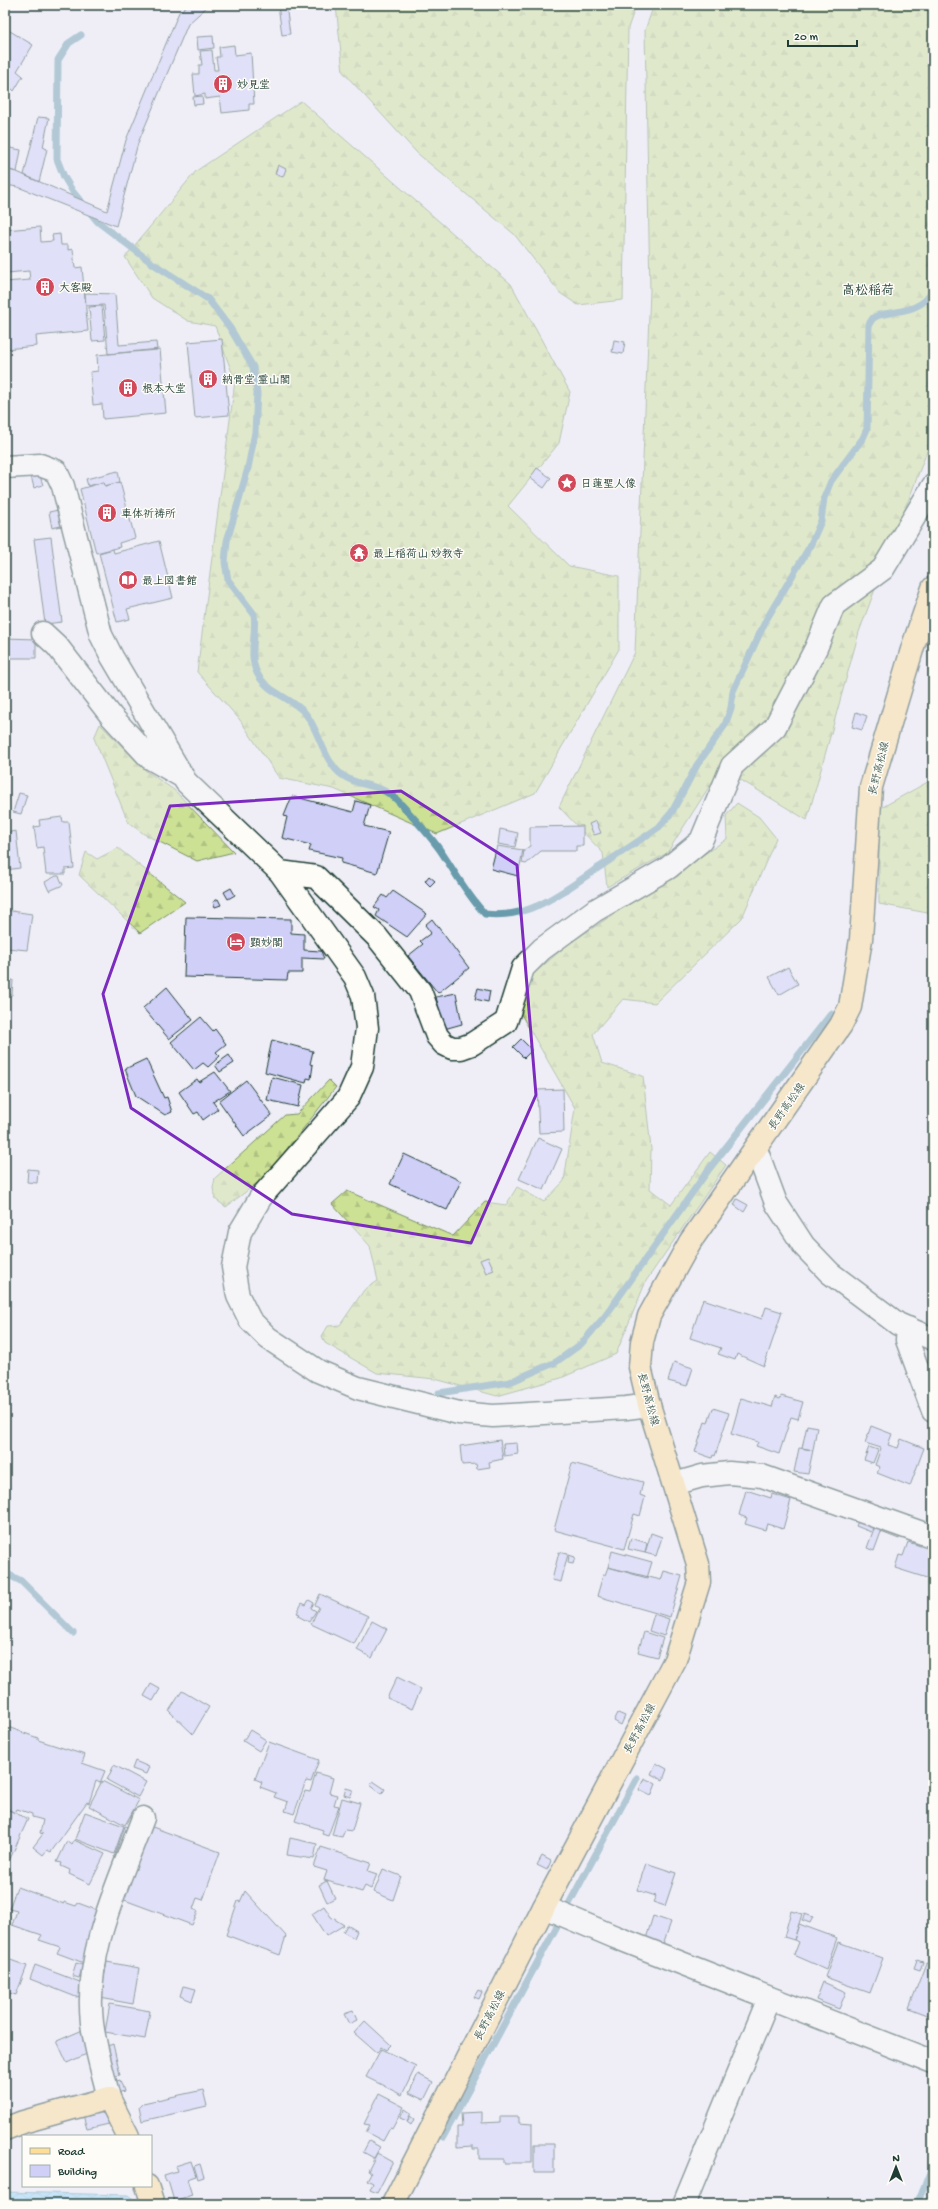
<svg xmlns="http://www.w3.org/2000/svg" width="938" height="2209" font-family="'Gochi Hand','Klee One',sans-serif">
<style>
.forest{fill:url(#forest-firs);stroke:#768f64}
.water{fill:url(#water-waves);stroke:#689bab}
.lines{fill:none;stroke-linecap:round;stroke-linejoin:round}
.stream{stroke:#689bab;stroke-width:7}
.building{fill:#cfcff8;stroke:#1f3d34}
.minor-casing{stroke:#1f3d34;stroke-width:25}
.major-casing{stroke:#1f3d34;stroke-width:25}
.minor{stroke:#fdfcf7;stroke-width:22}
.major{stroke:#fedd96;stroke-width:22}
.marked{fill:none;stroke:#7b2cbf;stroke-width:3;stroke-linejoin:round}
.labels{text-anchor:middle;stroke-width:3;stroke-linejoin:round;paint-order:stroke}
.poi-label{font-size:11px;font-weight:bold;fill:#1f3d34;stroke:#fdfcf7;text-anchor:start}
.street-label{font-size:11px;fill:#1f3d34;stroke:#fdfcf7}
.quarter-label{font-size:13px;font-weight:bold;fill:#1f3d34;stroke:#fdfcf7}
</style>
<defs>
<pattern id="forest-firs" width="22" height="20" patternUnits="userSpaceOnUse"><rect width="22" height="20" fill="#cde195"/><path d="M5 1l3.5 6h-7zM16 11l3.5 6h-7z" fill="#b0c281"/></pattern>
<pattern id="water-waves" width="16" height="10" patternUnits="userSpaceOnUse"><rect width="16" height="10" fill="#98dafa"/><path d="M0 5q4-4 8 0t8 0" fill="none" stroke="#83bcd7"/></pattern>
</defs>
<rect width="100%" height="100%" fill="#efeef7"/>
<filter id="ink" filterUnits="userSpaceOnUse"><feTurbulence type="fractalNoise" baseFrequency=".025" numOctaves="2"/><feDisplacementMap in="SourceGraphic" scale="8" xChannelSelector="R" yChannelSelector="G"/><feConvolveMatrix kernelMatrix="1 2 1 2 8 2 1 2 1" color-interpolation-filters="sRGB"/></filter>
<g filter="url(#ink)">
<path class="forest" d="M336 5H636L628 28 623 300 578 305 560 293 514 234 417 153 343 72Z
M654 5H933V435L859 632 807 820 721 768 667 853 607 887 603 853 559 807 635 652 650 291 645 30Z
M301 101 511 284 570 392 559 443 508 506 569 566 619 576V649L535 793 437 834 334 789 279 778 240 720 197 672 235 381 215 326 188 321 152 298 125 257 196 171Z
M100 724 145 770 174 790 234 852 197 861 144 834 128 822 94 738Z
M933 779V914L879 904V809Z
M737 803 759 817 776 838 742 918 655 1003 623 999 593 1034 602 1063 643 1076 651 1149 650 1189 671 1205 710 1152 726 1165 646 1281 616 1354 561 1378 497 1396 435 1379 377 1373 325 1343 322 1336 328 1326 340 1325 364 1290 378 1281 370 1246 332 1204 347 1191 453 1236 485 1202 506 1205 517 1187 544 1202 564 1181 575 1108 518 1009 531 976 567 945 727 839 726 816Z
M118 848 185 902 140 933 79 875 86 852 97 859Z
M329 1080 336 1087 265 1177 226 1207 215 1199 213 1188 215 1178 285 1115 297 1114Z"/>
<path class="water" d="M5 2192 128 2195 133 2199 134 2204H5Z"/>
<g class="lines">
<path class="stream" d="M81 35 69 43 58 60 57 159 64 177 73 192 98 222 152 263 208 299 230 328 253 367 257 393 255 432 248 468 227 541 225 562 228 580 254 614C257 634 248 655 257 673 267 693 291 697 305 713 320 731 323 761 342 775 361 789 379 781 399 802 413 817 428 833 440 850 455 872 467 895 485 914 530 920 564 891 598 868 619 854 639 841 659 827L672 812 697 765 725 725 731 708 733 691 766 620 810 546 821 521 824 498 831 481 863 438 867 429 869 324 873 318 879 315C899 311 923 311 933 290
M439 1393 510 1382 556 1362 581 1344 606 1315 709 1169 831 1014
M5 1573 21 1581 73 1633
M443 2137 637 1778
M917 2204 933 2165"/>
</g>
<path class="building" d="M188 5H209L188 24 138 143 116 226 18 187 5 185V169L17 172 107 211 126 140 179 12Z
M278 5H286L290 34 282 35Z
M5 28 33 45 17 71 23 76 14 91 11 88 5 97Z
M213 36 214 48 198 50 197 37Z
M234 45 235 55 251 53 254 104H249V110L222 113 220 97 205 99V94L195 96 193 74H199V65H202L200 51 212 50 214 70H218L216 57H220L219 47Z
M202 96 203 104 194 105 193 97Z
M38 117 49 118 43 147 47 149 39 182 24 175Z
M5 147 21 150 17 172 5 169Z
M278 165 286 169 283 177 275 174Z
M40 227 41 242 53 241 52 235 60 234 61 245H68V250L73 249 75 268 82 267 88 331 36 336 37 346 5 349V282L30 280 29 271 7 273 5 230Z
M85 293 115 294 119 345 156 342 157 350 108 354 104 305 86 306Z
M102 306 105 340 92 341 89 307Z
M222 339 229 415 195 418 188 342Z
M614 340 625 342 623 354 612 352Z
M160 349 166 413 103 419 102 404 93 405 90 372 98 371 97 355Z
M537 468 551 478 544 488 530 478Z
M118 471 120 482 105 486 104 482 88 486 86 479Z
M39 473 43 485 34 488 31 476Z
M104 482 105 486 120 482 135 538 119 543 120 547 96 553 80 489Z
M58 510 61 526 52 528 49 512Z
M51 537 62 622 45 624 34 539Z
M159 541 173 598 127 609 130 619 117 622 99 553 113 549 114 553Z
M5 638 36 639V658H5Z
M856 712 867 716 862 730 852 727Z
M19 793 27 795 21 814 13 812Z
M292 796 353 812 356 801 370 805 364 826 389 832 377 873 341 863 342 858 309 851 311 845 282 838 287 817 284 816Z
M62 817 63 822H69L74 868 65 869V874H46L43 847 37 848 34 827 40 826 39 820Z
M596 821 601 833 594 835 589 824Z
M583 826V846H576V851H541L526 864 522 863 524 850 530 846V827Z
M500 829 518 833 515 847 498 844Z
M16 831 20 868 5 870V833Z
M497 846 523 850 518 876 491 869Z
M56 876H59L63 885 49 891 45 882Z
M429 876 435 881 430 886 425 881Z
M231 888 235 895 228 899 224 892Z
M393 891 427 914 407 937 376 916 379 910 374 907 383 895 387 898Z
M218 899 221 905 215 907 213 902Z
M5 910 32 914 27 950 7 948 8 945H5Z
M186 917 291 919V933L304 934V950L321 951 324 959 302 958V973H288L287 980 184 977Z
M432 919 469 968 438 993 408 956 423 944 420 941 431 933 425 925Z
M788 967 798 984 779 995 769 977Z
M5 980H13L12 995 5 994Z
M167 987 193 1020 169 1039 143 1008Z
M478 988 490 991 488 1002 475 999Z
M456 993 462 1024 444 1029 436 997Z
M201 1017 213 1031 215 1029 226 1044 216 1052 220 1056 208 1067 203 1063 194 1070 171 1042Z
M521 1039 532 1050 524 1058 513 1047Z
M272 1040 313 1051 310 1064 313 1065 311 1079 307 1078 306 1083 265 1072Z
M229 1055 234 1063 220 1072 215 1065Z
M146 1059 164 1098 167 1097 172 1112 165 1115 136 1096 125 1069Z
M215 1072 230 1091 213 1102 218 1109 203 1120 198 1112 194 1114 179 1092 197 1079 199 1082Z
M272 1077 303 1085 298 1107 267 1100Z
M246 1080 272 1115 244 1136 219 1101Z
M563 1089 564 1132 539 1133 537 1090Z
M538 1138 562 1149 544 1190 519 1179Z
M404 1154 461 1181 447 1210 390 1184Z
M28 1169 38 1170 37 1183 27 1182Z
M737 1199 748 1205 744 1212 734 1205Z
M488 1257 494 1270 486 1273 480 1260Z
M703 1299 762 1319 766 1307 782 1312 764 1366 737 1354 735 1360 718 1354 721 1348 690 1338Z
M674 1362 693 1368 687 1386 668 1381Z
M781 1396 803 1402 798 1419 791 1417 779 1454 756 1446 758 1442 731 1434 741 1398 772 1407 775 1397 780 1399Z
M713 1408 729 1413 715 1456 713 1455 712 1458 695 1452 705 1422 708 1423Z
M807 1425 817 1427 813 1450 802 1448Z
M871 1426 892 1434 888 1445 898 1448 901 1439 924 1448 910 1486 877 1473 880 1467 875 1465 881 1448 865 1443Z
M500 1440 503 1459 489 1462 490 1467 477 1469 476 1464 462 1465 460 1446Z
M517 1443 518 1454 504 1456 503 1444Z
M869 1447 878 1450 873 1463 864 1460Z
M799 1448 813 1450 808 1474 794 1472Z
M572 1463 643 1482 640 1495 645 1497 640 1516 634 1514 624 1549 554 1530Z
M746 1490 771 1498 772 1494 791 1500 783 1529 767 1524 765 1530 745 1524 747 1518 739 1515Z
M861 1515 876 1521 871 1532 856 1526Z
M876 1523 902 1532 899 1539 881 1532 874 1551 867 1548Z
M651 1533 662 1537 656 1556 645 1553Z
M631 1538 647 1543 645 1553 628 1549Z
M908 1542 933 1550V1580L895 1568 899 1555 903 1556Z
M612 1551 652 1562 647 1578 608 1567Z
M559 1552 568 1554 561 1582 552 1580Z
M569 1555 575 1557 573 1564 568 1563Z
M608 1567 661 1580 664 1571 682 1576 670 1617 597 1596 603 1575H605Z
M320 1594 368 1616 354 1644 311 1624 319 1607 315 1605Z
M309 1600 314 1603 311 1608 316 1611 309 1622 298 1616 300 1614 297 1613 302 1603 306 1605Z
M654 1614 669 1619 664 1636 649 1631Z
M372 1621 387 1629 372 1658 357 1650Z
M644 1632 663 1638 657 1657 638 1652Z
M397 1677 421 1689 412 1709 387 1698Z
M151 1684 160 1689 153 1701 144 1696Z
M182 1691 209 1707 193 1734 169 1711Z
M618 1713 625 1716 621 1725 614 1721Z
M5 1726 38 1738V1740L85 1755 82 1763 105 1771 100 1783 96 1781 89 1803 87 1802 51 1852 47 1850 43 1855 33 1847 43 1834 40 1833 43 1820 32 1817V1814L17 1809 15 1813 5 1808Z
M250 1730 266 1740 259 1751 243 1741Z
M269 1742 319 1760 311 1782 306 1781 294 1814 285 1811 288 1802 274 1797 276 1793 260 1787 262 1782 255 1779Z
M135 1761 149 1767 146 1774 132 1769Z
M656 1763 667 1769 663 1780 651 1774Z
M114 1765 146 1782 138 1797 107 1780Z
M316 1773 333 1778 329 1793 337 1795 334 1805 339 1806 328 1836 322 1834 323 1830 295 1821 305 1791 310 1792Z
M644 1778 656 1784 651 1796 639 1790Z
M102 1781 139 1800 125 1825 89 1806Z
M373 1781 385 1789 382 1794 370 1785Z
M346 1788 353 1790 350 1797 344 1795Z
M342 1798 360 1803 352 1831 345 1830 342 1837 332 1835Z
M5 1808 28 1819 10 1859 5 1857Z
M85 1812 124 1826 114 1854 75 1839Z
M139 1822 220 1852 203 1900 197 1898 193 1909 198 1911 192 1925 119 1898 132 1864 114 1857 125 1826 130 1828Z
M290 1838 317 1844 314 1859 287 1855Z
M74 1840 105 1854 90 1884 69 1874 70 1870 61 1866 62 1863 57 1862 67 1841 72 1844Z
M321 1847 371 1863 368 1871 377 1874 371 1889 365 1886 362 1892 324 1880 327 1871 314 1867Z
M542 1856 551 1861 547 1870 537 1865Z
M646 1863 676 1873 665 1906 653 1902 656 1896 637 1890Z
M383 1869 401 1876 393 1900 374 1892Z
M327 1881 335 1898 327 1902 319 1885Z
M17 1887 64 1904V1902L76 1906 78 1903 102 1912 84 1963 57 1953 60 1947 39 1940 42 1935 12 1925 17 1911 9 1909Z
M245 1891 286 1936 280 1955 226 1935 238 1901 240 1902Z
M324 1906 331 1917 344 1925 326 1936 312 1914Z
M791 1911 802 1914 794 1940 784 1937Z
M805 1914 813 1917 810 1923 802 1920Z
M653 1916 671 1922 662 1947 645 1942Z
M799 1924 837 1938 826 1969 794 1955 799 1942 794 1940Z
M347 1925 357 1931 354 1938 343 1932Z
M838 1942 883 1958 870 1993 825 1977Z
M5 1958 27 1966 16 1995 10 1993 9 1998 5 1997Z
M917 1960 923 1962 920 1970 914 1968Z
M107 1962 139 1968 133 2004 100 1998Z
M76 1963 83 1965 79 1978 72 1976Z
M926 1963 933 1966V2017L909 2008Z
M35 1965 80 1982 81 1996 76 1997 30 1979Z
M823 1982 846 1992 839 2009 816 2000Z
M183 1986 196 1989 192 2001 180 1996Z
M478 1990 482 1992 479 1999 474 1997Z
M110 2004 150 2011 145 2039 105 2032Z
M353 2011 357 2020 349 2024 344 2014Z
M365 2021 391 2045 386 2050 381 2047 377 2053 354 2033Z
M85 2029 91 2052 67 2063 57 2041Z
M113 2044 120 2075 112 2077 105 2047Z
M381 2049 416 2066 402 2095 366 2077Z
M418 2074 433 2082 424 2100 409 2093Z
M120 2080 124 2091 118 2093 114 2082Z
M203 2090 207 2106 142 2121 139 2107 143 2103Z
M379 2094 404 2107 392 2129 390 2128 383 2141 366 2132 370 2125 364 2124Z
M405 2109 411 2113 407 2121 400 2118Z
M96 2111 107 2115 109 2124 87 2129 83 2115Z
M482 2112V2123L500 2122V2117H519V2123L532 2124V2163H504V2159H479V2149H473V2146L457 2147V2127H462L461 2113Z
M410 2116 414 2119 411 2125 407 2122Z
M369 2141 380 2147 374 2158 363 2152Z
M534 2144H554V2173H534Z
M377 2153 393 2162 377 2193 370 2190 373 2183 367 2180 371 2173 368 2171Z
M191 2161 196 2176 187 2179 192 2195 174 2201 168 2181 166 2182 164 2175 177 2171 175 2166Z
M200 2164 204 2177 198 2179 194 2166Z"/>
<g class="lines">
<defs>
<path id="minor" d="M5 467 40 465 56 471 63 486 101 635 112 657 186 782 280 872 355 977 363 996 367 1028 362 1067 348 1098 261 1197 240 1232 233 1267 238 1296 250 1320 268 1338 318 1371 358 1388 459 1413 493 1416 626 1408 649 1405
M43 633 57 646 112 717 150 758 183 777
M280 872 316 877 377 937 420 991 437 1036 444 1044 452 1048H461L472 1044 506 1022 523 968 542 949 594 911 668 868 701 841 732 766 775 727 816 648 834 605 883 569 933 486
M756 1149 776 1203 804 1246 830 1273 898 1324 933 1339
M908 1328 907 1340 933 1411
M674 1484 702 1476 729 1473 762 1476 925 1534H933
M544 1907 615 1937 933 2062
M109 2098C103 2073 95 2048 92 2023 84 1951 119 1883 143 1818
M684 2204 769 1998"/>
<path id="major" d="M5 2129 23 2122 109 2098 128 2136
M147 2186 153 2204
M393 2204 544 1907 675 1660 699 1582 698 1564 649 1405 640 1367 642 1342 649 1316 690 1242 841 1025 850 1007 861 939 871 787 914 643 933 588"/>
</defs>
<use href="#minor" class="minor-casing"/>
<use href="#major" class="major-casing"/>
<use href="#minor" class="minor"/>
<use href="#major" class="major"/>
</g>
</g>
<path d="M0 0H938V2209H0ZM401 791 517 865 536 1095 471 1243 292 1214 131 1108 103 994 170 806Z" fill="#efeef7" fill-opacity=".55" fill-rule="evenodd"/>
<path class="marked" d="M401 791 517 865 536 1095 471 1243 292 1214 131 1108 103 994 170 806Z"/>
<defs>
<symbol id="building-disc" viewBox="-11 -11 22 22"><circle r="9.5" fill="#d1495b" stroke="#fdfcf7"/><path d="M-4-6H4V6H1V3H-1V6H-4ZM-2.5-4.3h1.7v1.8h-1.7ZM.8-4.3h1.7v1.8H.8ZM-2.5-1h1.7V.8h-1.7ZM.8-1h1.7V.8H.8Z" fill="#fff"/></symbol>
<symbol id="sight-disc" viewBox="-11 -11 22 22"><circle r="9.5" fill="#d1495b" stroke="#fdfcf7"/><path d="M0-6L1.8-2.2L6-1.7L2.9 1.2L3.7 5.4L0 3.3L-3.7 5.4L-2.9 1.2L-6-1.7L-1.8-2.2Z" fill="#fff"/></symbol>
<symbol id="temple-disc" viewBox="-11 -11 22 22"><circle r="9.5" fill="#d1495b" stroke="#fdfcf7"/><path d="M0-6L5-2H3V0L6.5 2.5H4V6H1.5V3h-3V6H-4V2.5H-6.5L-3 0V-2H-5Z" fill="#fff"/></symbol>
<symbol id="library-disc" viewBox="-11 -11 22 22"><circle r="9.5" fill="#d1495b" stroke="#fdfcf7"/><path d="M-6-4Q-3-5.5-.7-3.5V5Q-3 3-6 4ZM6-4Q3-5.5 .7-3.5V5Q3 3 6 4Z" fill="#fff"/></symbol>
<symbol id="hotel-disc" viewBox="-11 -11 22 22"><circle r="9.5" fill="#d1495b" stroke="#fdfcf7"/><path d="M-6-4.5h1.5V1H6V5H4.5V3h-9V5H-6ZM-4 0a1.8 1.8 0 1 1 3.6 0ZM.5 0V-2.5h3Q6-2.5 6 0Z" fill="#fff"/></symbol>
</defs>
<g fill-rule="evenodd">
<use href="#building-disc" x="212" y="73" width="22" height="22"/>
<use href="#building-disc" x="34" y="276" width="22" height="22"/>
<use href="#building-disc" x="197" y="368" width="22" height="22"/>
<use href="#building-disc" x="117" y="377" width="22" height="22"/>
<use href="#sight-disc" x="556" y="472" width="22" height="22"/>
<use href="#building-disc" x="96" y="502" width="22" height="22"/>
<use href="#temple-disc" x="348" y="542" width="22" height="22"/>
<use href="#library-disc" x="117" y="569" width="22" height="22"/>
<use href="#hotel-disc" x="225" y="931" width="22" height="22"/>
</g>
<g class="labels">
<g class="poi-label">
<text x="237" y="88">妙見堂</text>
<text x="59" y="291">大客殿</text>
<text x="222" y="383">納骨堂 霊山閣</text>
<text x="142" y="392">根本大堂</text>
<text x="581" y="487">日蓮聖人像</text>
<text x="121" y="517">車体祈祷所</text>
<text x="373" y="557">最上稲荷山 妙教寺</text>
<text x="142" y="584">最上図書館</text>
<text x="250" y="946">顕妙閣</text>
</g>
<g class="street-label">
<text transform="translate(878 768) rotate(-76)" y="4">長野高松線</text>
<text transform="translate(786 1106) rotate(-55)" y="4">長野高松線</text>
<text transform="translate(649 1399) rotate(75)" y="4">長野高松線</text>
<text transform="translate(639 1728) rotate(-62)" y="4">長野高松線</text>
<text transform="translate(489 2015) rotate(-63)" y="4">長野高松線</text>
</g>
<g class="quarter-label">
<text x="868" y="294">高松稲荷</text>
</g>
</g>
<rect width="938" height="2209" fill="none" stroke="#fdfcf7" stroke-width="20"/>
<rect x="10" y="10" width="918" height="2189" fill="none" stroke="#1f3d34" stroke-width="1.5" filter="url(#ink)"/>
<rect x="22" y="2135" width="130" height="52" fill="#fdfcf7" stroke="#a4b0a9"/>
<rect x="30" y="2148" width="20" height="6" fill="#fedd96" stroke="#a4b0a9"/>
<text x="58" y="2155" font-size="12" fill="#1f3d34">Road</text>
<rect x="30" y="2165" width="20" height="12" fill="#cfcff8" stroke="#a4b0a9"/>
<text x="58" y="2175" font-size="12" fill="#1f3d34">Building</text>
<g transform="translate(896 2167)" stroke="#fdfcf7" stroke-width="3" paint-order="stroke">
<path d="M0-3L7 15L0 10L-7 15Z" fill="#1f3d34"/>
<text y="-6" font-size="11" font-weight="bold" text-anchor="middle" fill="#1f3d34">N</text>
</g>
<path d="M788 40v6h69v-6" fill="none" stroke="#1f3d34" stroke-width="2"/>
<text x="794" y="40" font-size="12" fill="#1f3d34" stroke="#fdfcf7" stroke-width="3" paint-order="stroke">20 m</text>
</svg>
